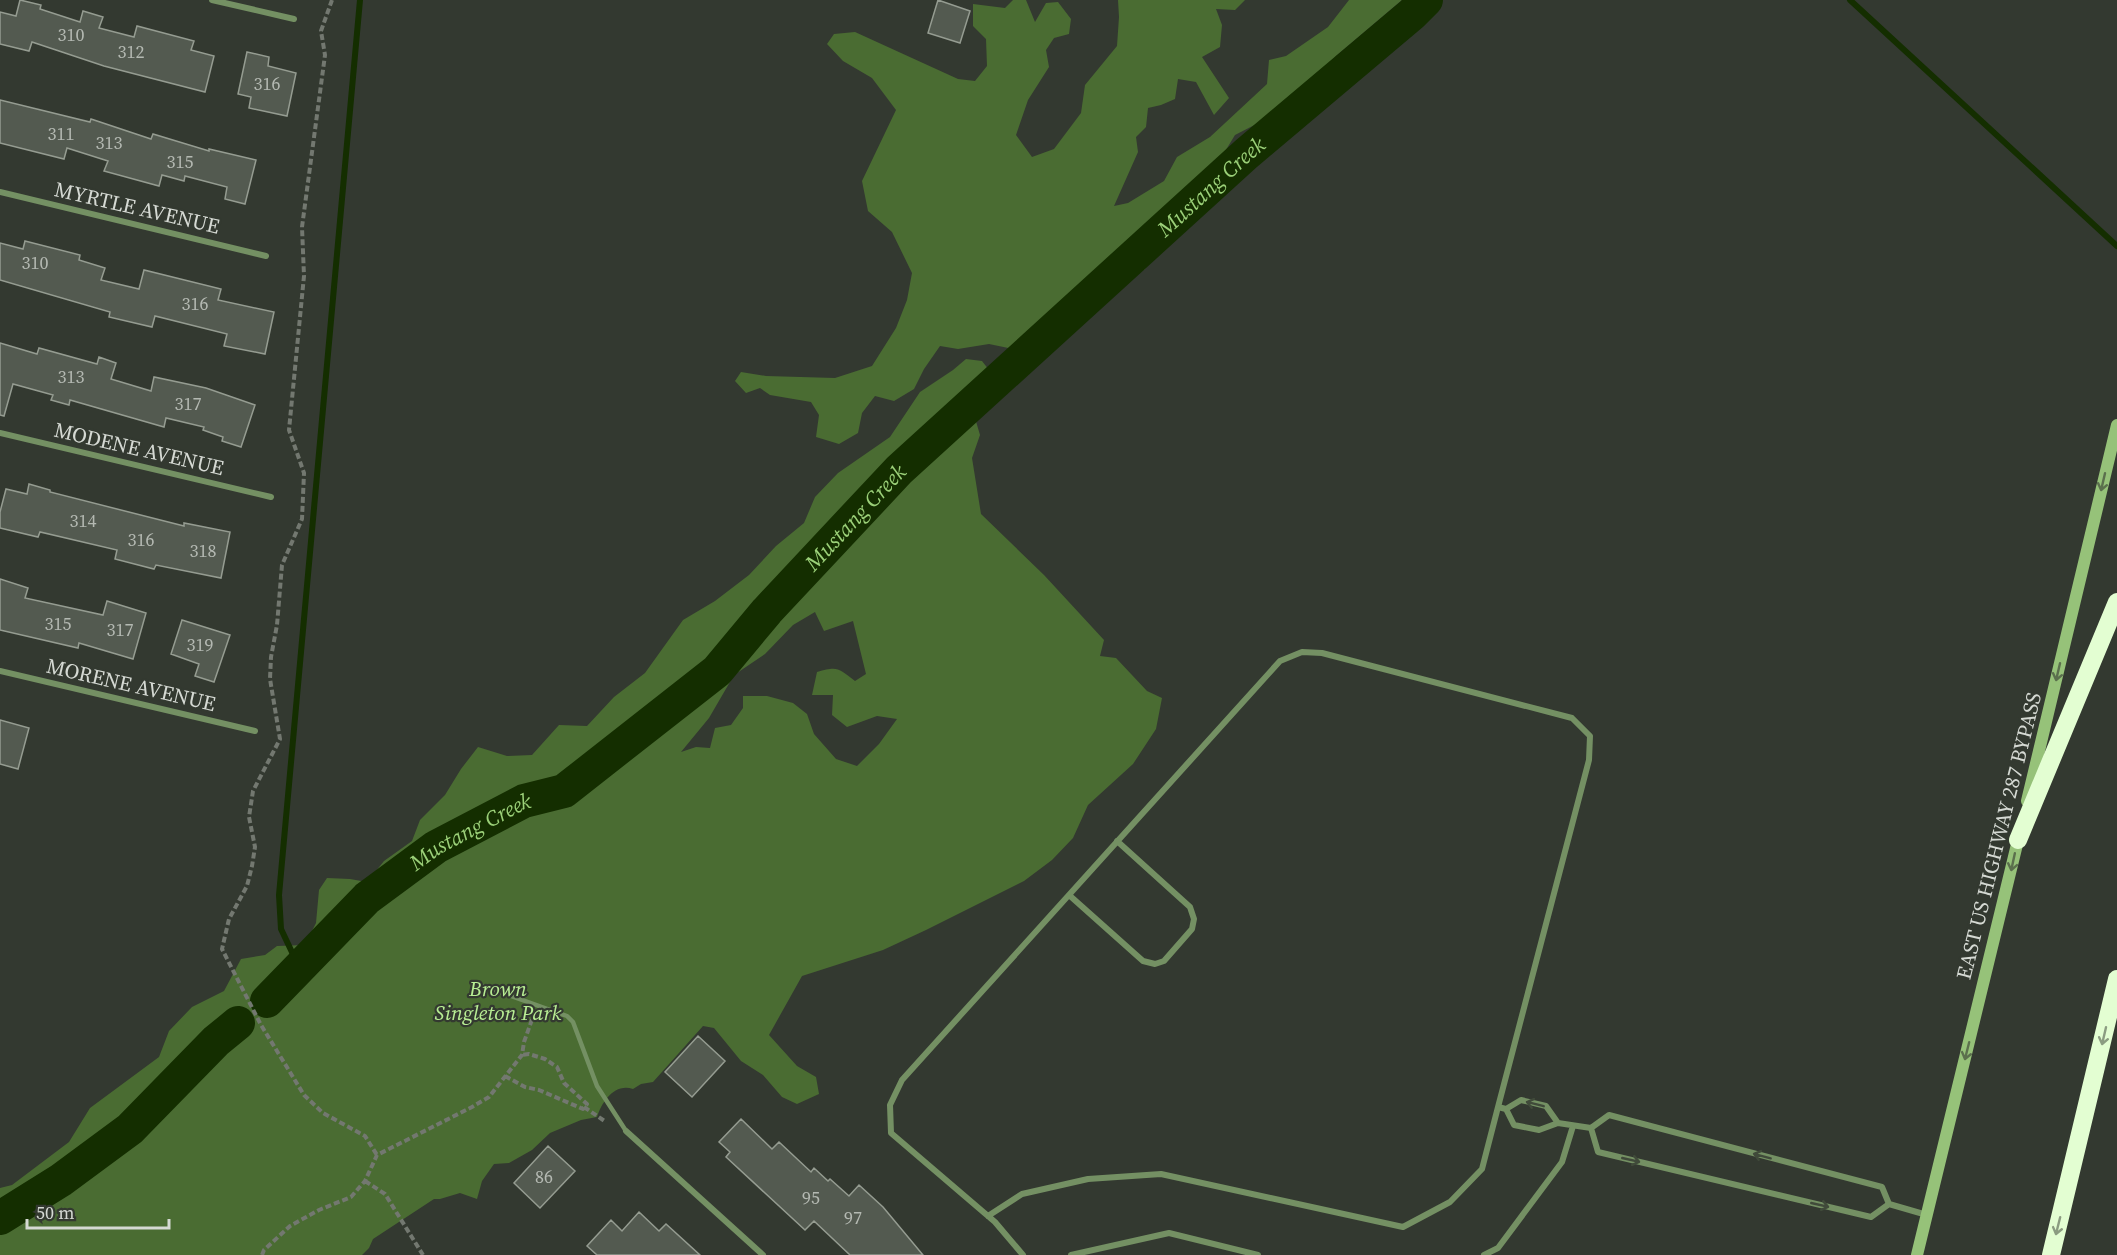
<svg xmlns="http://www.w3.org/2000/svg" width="2117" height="1255" font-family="'Source Serif 4',serif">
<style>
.green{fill:#4a6c32;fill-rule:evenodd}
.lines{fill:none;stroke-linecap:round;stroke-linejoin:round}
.stream{stroke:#142e00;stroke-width:6}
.river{stroke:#142e00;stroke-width:34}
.building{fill:#535a50;stroke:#959c91;stroke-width:1.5}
.path{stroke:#737870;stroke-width:4;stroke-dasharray:6 3;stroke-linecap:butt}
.lane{stroke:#749063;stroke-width:4.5}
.street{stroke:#749063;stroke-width:6}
.secondary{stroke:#96c279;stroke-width:12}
.highway{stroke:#e3fed2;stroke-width:18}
.oneway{stroke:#5b704d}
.oneway2{stroke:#8b9c81}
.oneway3{stroke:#404a3a}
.labels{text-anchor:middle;stroke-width:4.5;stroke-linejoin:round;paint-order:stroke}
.number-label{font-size:18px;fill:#b4b9b2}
.street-label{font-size:21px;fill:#d5d9d3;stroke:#333930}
.park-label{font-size:21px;font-style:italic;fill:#b8ee94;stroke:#333930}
.water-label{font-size:22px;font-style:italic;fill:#9bd078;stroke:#333930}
</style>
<rect width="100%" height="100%" fill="#333930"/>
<path class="green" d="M1013 0H1026L1035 22 1046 3 1058 2 1071 19 1069 34 1054 38 1046 50 1049 67 1028 100 1016 135 1032 157 1054 149 1081 113 1085 85 1117 46 1119 17 1118 0H1245L1235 10 1216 9 1222 25 1220 47 1202 57 1229 98 1214 115 1196 82 1178 79 1175 99 1161 105 1148 108 1146 127 1136 137 1138 152 1114 206 1128 203 1164 181 1177 157 1210 137 1267 84 1269 60 1286 56 1328 27 1349 0H1402L1336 56 1297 103 1235 135 1179 227 1144 270 1097 275 1018 350 989 344 958 349 940 346 924 369 914 389 894 401 875 396 862 413 858 433 839 444 816 437 819 415 811 402 770 395 760 388 746 393 735 381 741 372 766 376 835 378 872 366 896 328 907 300 912 273 892 232 868 211 862 181 896 110 872 78 843 61 827 44 834 34 855 32 958 79 975 81 987 66 986 39 973 26V4L1005 8Z
M966 359 982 361 989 370V383L970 401 980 435 972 458 981 514 1044 575 1104 640 1100 656 1116 658 1147 691 1162 698 1156 729 1133 764 1088 805 1073 838 1052 860 1024 881 926 930 883 950 802 976 769 1035 797 1066 816 1077 819 1094 797 1104 782 1097 763 1075 741 1061 714 1028 703 1026 653 1082 641 1084 633 1089C614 1083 602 1102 597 1117L581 1120 550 1133 532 1150 509 1163 494 1164 482 1181 477 1199 460 1193 440 1199H434L373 1239 369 1248 362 1255H0V1229H5L13 1223 9 1219 0 1221V1188L12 1185 69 1142 90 1108 159 1057 169 1031 192 1007 224 991 241 959 265 955 277 946 305 945 316 923 319 890 327 878 350 879 367 882 384 861 412 841 420 820 445 795 461 769 478 747 507 756 532 755 559 725 587 726 614 697 645 673 683 620 715 601 749 575 776 546 804 523 815 497 838 473 890 437 920 392 953 370ZM815 612 824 631 853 621 866 674 855 681C838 668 838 666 817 672L812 695H833L832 715 847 727 877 716 897 719 879 744 857 766 836 759 814 734 807 714 793 703 767 696H743V708L731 725 715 728 710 748 696 747 681 752 709 718 734 675 765 654 793 625Z"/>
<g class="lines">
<path class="stream" d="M1850 0 2117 246
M299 967 281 929 279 895 360 0"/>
<g class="river">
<path id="s1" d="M267 1001 367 898 436 847 524 801 564 791 717 671 767 611 899 470 1246 154 1412 14 1426 0"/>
<path d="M0 1218 61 1180 130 1129 216 1041 238 1023"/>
</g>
</g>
<path class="building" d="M20 0 41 5 40 9 80 22 83 11 103 17 99 28 134 37 137 26 194 41 191 50 214 56 205 92 104 66 32 42 29 51 0 44V12L16 16Z
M938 0 970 11 960 43 928 33Z
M247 52 269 57 268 66 296 73 287 116 249 108 251 97 238 94Z
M0 100 90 122 91 119 151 139 153 134 209 151V149L256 160 245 204 225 199 227 187 185 176 184 181 162 175 159 186 104 171 108 161 67 148 64 159 0 143Z
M25 241 80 255 79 260 105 268 101 280 139 289 144 270 221 289 218 300 274 312 265 354 224 346 227 334 155 316 152 327 109 317 110 312 0 280V243L23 249Z
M0 343 37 354 39 348 97 364 99 357 116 363 111 379 151 391 154 377 206 388 255 405 241 447 222 441 223 437 203 430 204 427 166 418 164 427 70 400 69 405 51 400 53 395 13 384 4 416 0 415Z
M29 484 50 490V492L184 526V523L230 532 221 578 156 565 154 569 115 559 117 550 40 532 38 537 0 528V512L6 489 27 494Z
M0 579 28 588 25 598 103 615 107 601 146 613 133 659 79 643 78 648 0 630Z
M182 620 230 635 214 682 195 676 199 664 171 654Z
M0 720 29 728 18 769 0 764Z
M698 1036 725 1061 692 1097 665 1072Z
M741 1119 772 1149 779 1142 811 1172 814 1168 828 1181 830 1179 849 1196 859 1185 883 1207 923 1255H850L814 1221 805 1230 726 1157 730 1152 719 1142Z
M548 1146 575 1171 540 1208 514 1183Z
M639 1212 659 1231 666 1224 700 1255H597L587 1246 611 1220 622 1231Z"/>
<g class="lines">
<path class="path" d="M332 0 321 31 325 55 302 227 304 276 289 430 304 473 302 519 282 565 277 625 271 657 270 679 280 739 253 791 249 817 255 847 252 866 247 886 229 919 222 949 261 1025 304 1095 323 1113 365 1136 377 1155
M505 1076 525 1087 539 1090 583 1109 587 1104 564 1083 557 1067 545 1059 529 1054 522 1055
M584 1107 606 1122
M365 1181 385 1194 423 1255
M262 1255 264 1250 290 1226 319 1210 351 1197 365 1181 377 1155 472 1107 489 1097 522 1055 524 1042 534 1014"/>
<path class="lane" d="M483 986 567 1016 573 1022 597 1086 626 1131"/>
<path class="street" d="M212 0 294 19
M0 192 266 256
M0 433 271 497
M0 671 255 731
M1069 895 1143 961 1155 964 1164 961 1192 929 1194 919 1190 907 1117 841
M1506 1109 1521 1100 1546 1106 1558 1123
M1591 1128 1598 1152 1871 1217 1889 1204
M626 1131 763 1255
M1889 1204 1927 1215
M988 1216 1022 1194 1088 1179 1161 1174 1403 1227 1450 1202 1482 1169 1498 1107
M1023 1255 995 1222 891 1133 890 1105 902 1080 1280 661 1302 652 1322 653 1572 718 1590 736 1589 760 1498 1107 1506 1109 1514 1125 1539 1130 1558 1123 1591 1128 1609 1115 1882 1187 1889 1204
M1071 1255 1169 1233 1258 1255
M1484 1255 1498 1248 1562 1162 1573 1126"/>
<path class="secondary" d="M2027 801 2117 425
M1917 1255 2020 832"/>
<path class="highway" d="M2018 840 2117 602
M2051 1255 2117 979"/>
</g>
<defs><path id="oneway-shaft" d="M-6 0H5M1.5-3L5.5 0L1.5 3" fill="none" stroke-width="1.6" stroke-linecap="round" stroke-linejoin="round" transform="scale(1.5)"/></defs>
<g class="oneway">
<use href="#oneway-shaft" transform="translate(2103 482) rotate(103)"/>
<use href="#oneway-shaft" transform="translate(2058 672) rotate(103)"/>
<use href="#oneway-shaft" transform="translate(2013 862) rotate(102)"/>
<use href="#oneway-shaft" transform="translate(1967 1051) rotate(104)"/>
</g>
<g class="oneway2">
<use href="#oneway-shaft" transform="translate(2104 1036) rotate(103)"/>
<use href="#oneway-shaft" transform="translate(2058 1226) rotate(104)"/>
</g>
<g class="oneway3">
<use href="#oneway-shaft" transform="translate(1535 1104) rotate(-166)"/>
<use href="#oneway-shaft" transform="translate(1762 1156) rotate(-165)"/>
<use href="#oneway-shaft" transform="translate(1631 1160) rotate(13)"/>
<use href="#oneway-shaft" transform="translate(1820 1205) rotate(13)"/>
</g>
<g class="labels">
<g class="number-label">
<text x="71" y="41">310</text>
<text x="131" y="58">312</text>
<text x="267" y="90">316</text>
<text x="61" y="140">311</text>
<text x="109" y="149">313</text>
<text x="180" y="168">315</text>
<text x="35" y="269">310</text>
<text x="195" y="310">316</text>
<text x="71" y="383">313</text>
<text x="188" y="410">317</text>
<text x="83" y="527">314</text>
<text x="141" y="546">316</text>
<text x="203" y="557">318</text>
<text x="58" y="630">315</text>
<text x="120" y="636">317</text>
<text x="200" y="651">319</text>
<text x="544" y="1183">86</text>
<text x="811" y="1204">95</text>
<text x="853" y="1224">97</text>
</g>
<g class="street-label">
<text transform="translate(137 208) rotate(13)" y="7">MYRTLE AVENUE</text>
<text transform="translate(139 449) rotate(13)" y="7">MODENE AVENUE</text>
<text transform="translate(131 685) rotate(13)" y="7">MORENE AVENUE</text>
<text transform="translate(1999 836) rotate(-76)" y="7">EAST US HIGHWAY 287 BYPASS</text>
</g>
<g class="park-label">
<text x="498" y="996">Brown<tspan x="498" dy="24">Singleton Park</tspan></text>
</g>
<g class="water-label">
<text dy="8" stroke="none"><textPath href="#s1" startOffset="1257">Mustang Creek</textPath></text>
<text dy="8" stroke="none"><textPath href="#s1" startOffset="771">Mustang Creek</textPath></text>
<text dy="8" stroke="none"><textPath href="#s1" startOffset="267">Mustang Creek</textPath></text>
</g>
</g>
<path d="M27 1219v9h142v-9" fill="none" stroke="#d5d9d3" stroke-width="3"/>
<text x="36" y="1219" font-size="18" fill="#d5d9d3" stroke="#333930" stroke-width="4.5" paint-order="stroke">50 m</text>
</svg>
